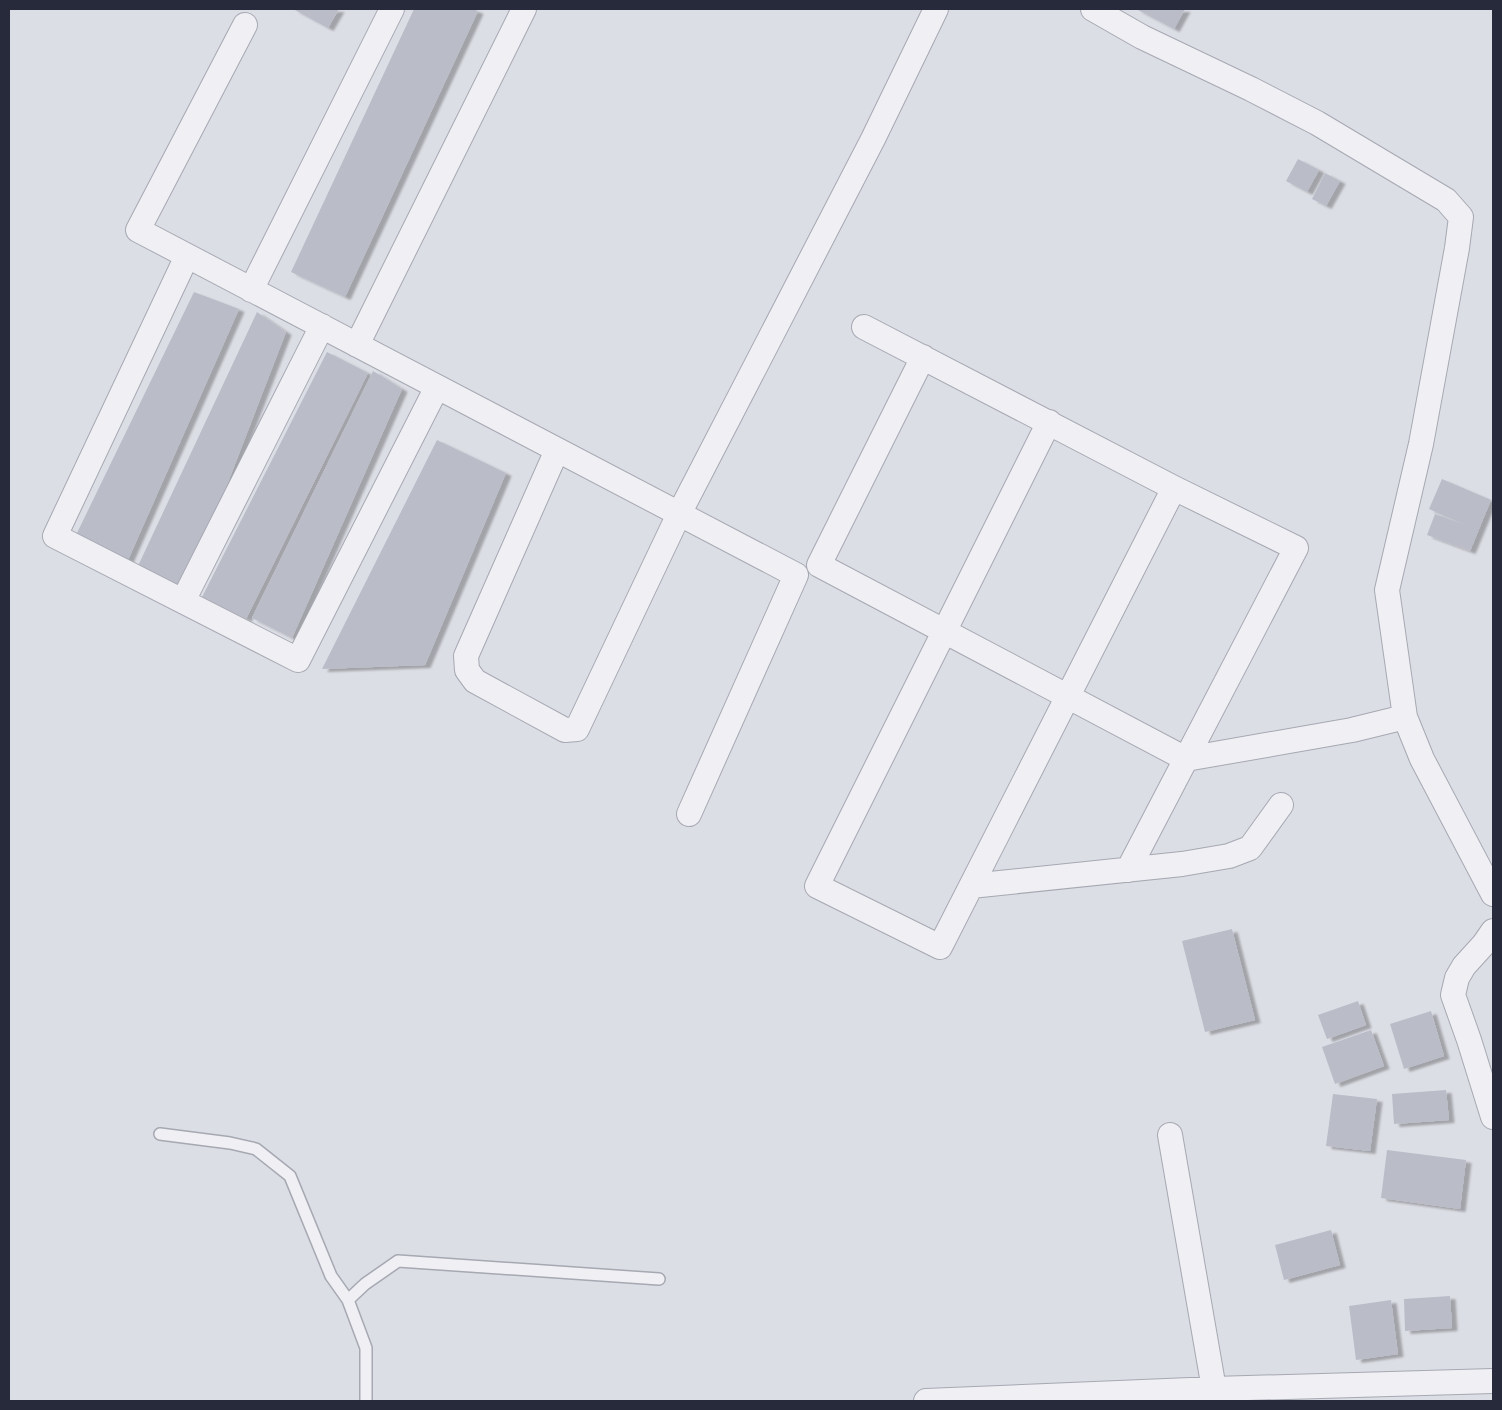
<svg xmlns="http://www.w3.org/2000/svg" width="1502" height="1410" font-family="'DM Sans',sans-serif">
<style>
.building{fill:#babcc8;filter:url(#shadow)}
.lines{fill:none;stroke-linecap:round;stroke-linejoin:round}
.service-casing{stroke:#a6a8b2;stroke-width:14}
.minor-casing{stroke:#a6a8b2;stroke-width:26}
.service{stroke:#efeff4;stroke-width:11}
.minor{stroke:#efeff4;stroke-width:24}
</style>
<defs>
<filter id="shadow"><feDropShadow dx="5.5" dy="3" stdDeviation="1" flood-color="#0004"/></filter>
</defs>
<rect width="100%" height="100%" fill="#dcdee5"/>
<path class="building" d="M293 9H339L328 28Z
M414 9H473L478 11 345 297 291 272Z
M1136 9H1185L1174 29Z
M1298 159 1319 170 1307 192 1286 181Z
M1325 173 1340 181 1326 206 1312 199Z
M194 292 239 309 128 560 76 535Z
M257 312 286 332 186 591 137 568Z
M327 352 368 373 246 619 202 597Z
M373 371 402 389 292 638 252 618Z
M437 440 506 473 425 665 322 669Z
M1442 479 1491 500 1470 551 1427 535 1435 514 1468 526 1429 509Z
M1232 929 1255 1020 1205 1032 1182 941Z
M1358 1001 1366 1025 1327 1039 1318 1015Z
M1431 1011 1444 1056 1404 1069 1390 1024Z
M1371 1030 1384 1066 1335 1084 1322 1047Z
M1446 1090 1449 1120 1394 1124 1392 1094Z
M1333 1094 1377 1099 1370 1151 1326 1146Z
M1387 1150 1466 1160 1460 1209 1381 1198Z
M1331 1230 1340 1265 1284 1280 1275 1245Z
M1450 1296 1452 1328 1405 1331 1404 1299Z
M1391 1300 1398 1354 1356 1360 1349 1306Z"/>
<g class="lines">
<defs>
<path id="service" d="M160 1134 230 1143 256 1149 290 1176 331 1276 348 1300 366 1348V1401
M348 1300 365 1284 398 1261 659 1279"/>
<path id="minor" d="M1093 9 1142 37 1251 89 1317 123 1446 200 1461 217 1457 248 1421 444 1387 590 1405 717 1422 759 1493 894
M245 25 138 230 796 575 689 814
M187 256 55 536 298 660 437 387
M251 290 392 9
M864 327 1174 488 1296 548 1128 870
M357 345 524 9
M923 357 819 565 1186 759 1352 730 1405 717
M1049 422 817 886 940 947 1174 488
M557 450 466 656 467 670 475 681 565 730 577 729 679 514 873 139 936 9
M183 601 322 326
M971 886 1182 864 1229 856 1250 848 1281 805
M1493 931 1484 944 1464 966 1457 978 1453 995 1469 1040 1493 1117
M1170 1135 1214 1389
M926 1401 1214 1389 1493 1381"/>
</defs>
<use href="#service" class="service-casing"/>
<use href="#minor" class="minor-casing"/>
<use href="#service" class="service"/>
<use href="#minor" class="minor"/>
</g>
<rect width="1502" height="1410" fill="none" stroke="#272a3a" stroke-width="20"/>
</svg>
